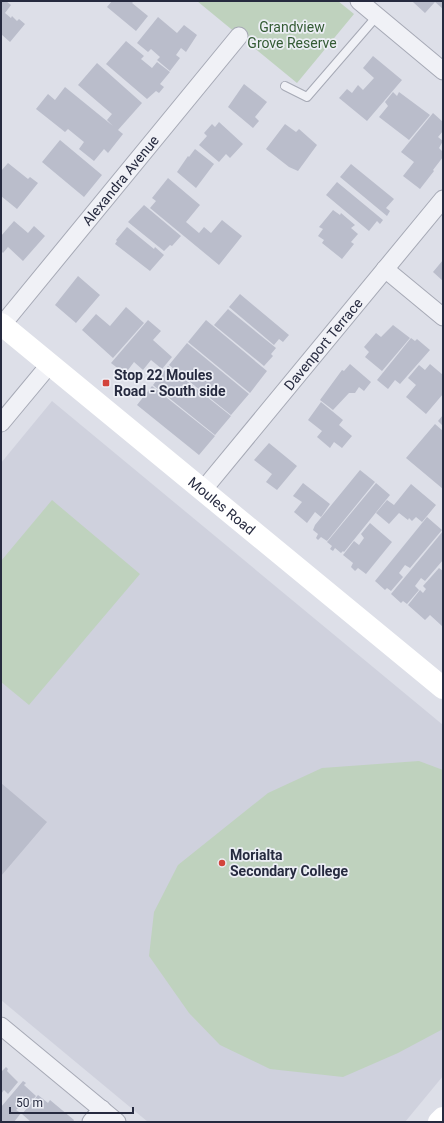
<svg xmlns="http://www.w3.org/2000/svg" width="444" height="1123" font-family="Roboto,sans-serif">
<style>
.built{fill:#cfd1dd}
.park{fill:#bfd2be}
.building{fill:#babdcb}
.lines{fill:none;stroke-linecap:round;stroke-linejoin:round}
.service-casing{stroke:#a6a9b5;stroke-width:10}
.minor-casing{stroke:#a6a9b5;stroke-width:19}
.service{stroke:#f0f1f6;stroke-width:8}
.minor{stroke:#f0f1f6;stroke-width:17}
.secondary{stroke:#fff;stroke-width:22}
.poi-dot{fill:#d3443c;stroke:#eceef5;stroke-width:1.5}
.labels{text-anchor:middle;stroke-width:3.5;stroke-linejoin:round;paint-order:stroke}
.park-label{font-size:14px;fill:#335b33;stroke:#eceef5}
.street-label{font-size:14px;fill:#262a3f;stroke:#eceef5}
.poi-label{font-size:14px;font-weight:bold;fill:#262a3f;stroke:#eceef5;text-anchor:start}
</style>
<rect width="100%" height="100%" fill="#dddfe8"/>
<path class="built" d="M52 401 443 725V1076L405 1122H148L1 1000V463Z"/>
<path class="park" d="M197 1H338L354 14 297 83Z
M52 500 140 574 29 705 1 682V561Z
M419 761 443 770V1029L398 1053 343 1077 270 1069 220 1045 189 1013 149 956 154 912 178 865 268 793 322 768Z"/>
<path class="building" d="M1 1H6L11 5 5 13 11 18 12 16 17 21 19 19 25 24 10 42 1 34Z
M112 1H134L132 3 148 16 136 31 107 7Z
M414 1H443V9L435 2 425 13 413 2Z
M158 17 177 33 184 25 197 35 186 52 181 48 176 55 180 58 170 71 157 60 160 57 151 49 148 52 137 43Z
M126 41 144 56 141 59 152 68 157 62 170 72 160 84 164 87 159 93 156 91 147 99 106 64Z
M373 56 402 80 367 121 339 98 347 89 352 93 358 85 363 90 374 78 363 68Z
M97 63 142 103 118 130 123 134 108 153 104 149 94 161 79 149 84 142 68 129 65 132 36 109 48 94 55 100 65 87 113 126 107 120 112 114 78 85Z
M244 84 267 102 255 117 259 121 253 128 228 107Z
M393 92 397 96 399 92 430 115 409 140 379 117 388 106 385 102Z
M433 113 443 122V131L438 137 443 141 439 148 443 152V157L433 170 434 171 420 189 403 176 414 162 401 152Z
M219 122 243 144 230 158 226 154 219 162 199 145 207 136 204 133 212 124 215 127Z
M285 124 296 132 299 129 317 145 298 171 289 167 266 149Z
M60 140 102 175 84 197 42 162Z
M195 149 214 164 196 188 177 172 188 156 189 157Z
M8 163 28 179 30 177 38 183 17 209 1 196V171Z
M351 164 394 199 386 208 390 211 387 216 340 177Z
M168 178 200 205 186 222 199 233 204 227 211 233 222 220 242 236 219 265 150 208 156 201 152 198Z
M337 182 383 220 380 224 377 221 369 231 326 195Z
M144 205 181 236 172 246 170 245 164 251 128 222Z
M333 210 340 215 341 213 355 225 351 228 358 234 351 242 354 244 342 259 322 243 324 240 318 236 323 229 319 227Z
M14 221 28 233 34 226 45 236 23 261 8 247 3 253 1 251V236Z
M127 227 154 249 155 247 164 255 150 271 115 244 117 241 116 240Z
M443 260V281L433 272Z
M78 276 100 295 76 323 55 305Z
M240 294 289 335 283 342 279 339 274 345 229 307Z
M126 307 144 323 113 358 82 330 96 314 110 326Z
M228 309 276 348 271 354 273 356 264 366 214 325Z
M148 320 161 331 153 340 172 357 162 369 151 360 143 370 134 362 125 374 111 363Z
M206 320 267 371 250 393 188 342Z
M393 325 410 338 382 371 365 357 369 352 364 347 376 333 381 337Z
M411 338 415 341 417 339 430 350 400 384 395 380 388 389 377 380Z
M187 343 249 394 231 415 169 365Z
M350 364 371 382 364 391 359 387 355 393H349L333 410 320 400 342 370 344 371Z
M430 364 443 375V394L426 414 406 397 416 385 408 378 419 365 425 370Z
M168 366 231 416 215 435 153 385Z
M152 386 215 436 199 455 137 405Z
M321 402 343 420 339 425 352 436 342 448 334 442 330 448 317 437 322 431 308 420Z
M443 415V426L438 421Z
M435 424 443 431V489L406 458Z
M269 443 297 466 277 490 266 482 272 474 254 460Z
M360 470 375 482 327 541 321 537 318 540 316 538 318 534 313 530 315 525Z
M303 483 330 504 321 517 315 512 307 523 294 512 302 502 293 496Z
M376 483 390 495 344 552 343 551 341 553 335 548 333 551 330 549 332 546 327 542Z
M411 484 436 505 422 522 416 517 412 521 409 518 408 520 399 513 389 524 376 513 387 500 394 505Z
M427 517 442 530 410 568 405 565 399 573 403 577 391 591 387 588 385 590 375 581Z
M370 523 392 542 366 574 358 568 355 571 351 567 353 563 343 555 354 541 359 545 364 538 361 534Z
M443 531V560L425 581 421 578 415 586 419 590 407 604 403 601 401 603 391 594Z
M439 568 443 571 442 626 430 615 425 620 408 605 420 590 423 593 426 589 423 586Z
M1 783 47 822 1 876Z
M6 1067 8 1069 7 1071 18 1082 8 1094 4 1090 1 1094V1072Z
M23 1081 26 1083 24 1085 36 1096 25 1109 21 1105 16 1110 21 1113 14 1122H1V1107Z
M38 1095 48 1103 50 1100 74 1120 73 1122H31L22 1114Z"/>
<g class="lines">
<defs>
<path id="service" d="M285 86 307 97 377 16"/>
<g id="minor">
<path d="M359 1 443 71"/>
<path d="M385 269 443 317"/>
<path id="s1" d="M2 325 239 36"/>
<path d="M1 423 50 364"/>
<path id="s2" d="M203 490 443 199"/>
<path d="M1 1026 117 1122"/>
<path d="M91 1122 102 1109"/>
</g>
</defs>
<use href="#service" class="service-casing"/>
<use href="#minor" class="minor-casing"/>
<use href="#service" class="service"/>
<use href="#minor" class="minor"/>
<g class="secondary">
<path id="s3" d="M1 324 443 688"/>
<path d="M439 1122 443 1118"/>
</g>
</g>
<g class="poi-dot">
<rect x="102" y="379" width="8" height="8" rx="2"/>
<circle cx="222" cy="863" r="4"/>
</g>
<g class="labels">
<g class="park-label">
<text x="292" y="32">Grandview<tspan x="292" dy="16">Grove Reserve</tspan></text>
</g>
<g class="street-label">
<text dy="5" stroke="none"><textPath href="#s1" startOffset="187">Alexandra Avenue</textPath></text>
<text dy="5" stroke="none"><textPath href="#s2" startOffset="189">Davenport Terrace</textPath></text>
<text dy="5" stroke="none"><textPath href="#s3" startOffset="286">Moules Road</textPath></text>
</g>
<g class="poi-label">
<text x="114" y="380">Stop 22 Moules<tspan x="114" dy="16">Road - South side</tspan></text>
<text x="230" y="860">Morialta<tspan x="230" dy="16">Secondary College</tspan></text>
</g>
</g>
<rect width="444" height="1123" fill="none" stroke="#262a3f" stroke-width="4"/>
<path d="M10 1107v6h123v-6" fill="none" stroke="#262a3f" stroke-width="2"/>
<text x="16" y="1107" font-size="12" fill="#262a3f" stroke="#eceef5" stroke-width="3" paint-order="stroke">50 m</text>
</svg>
